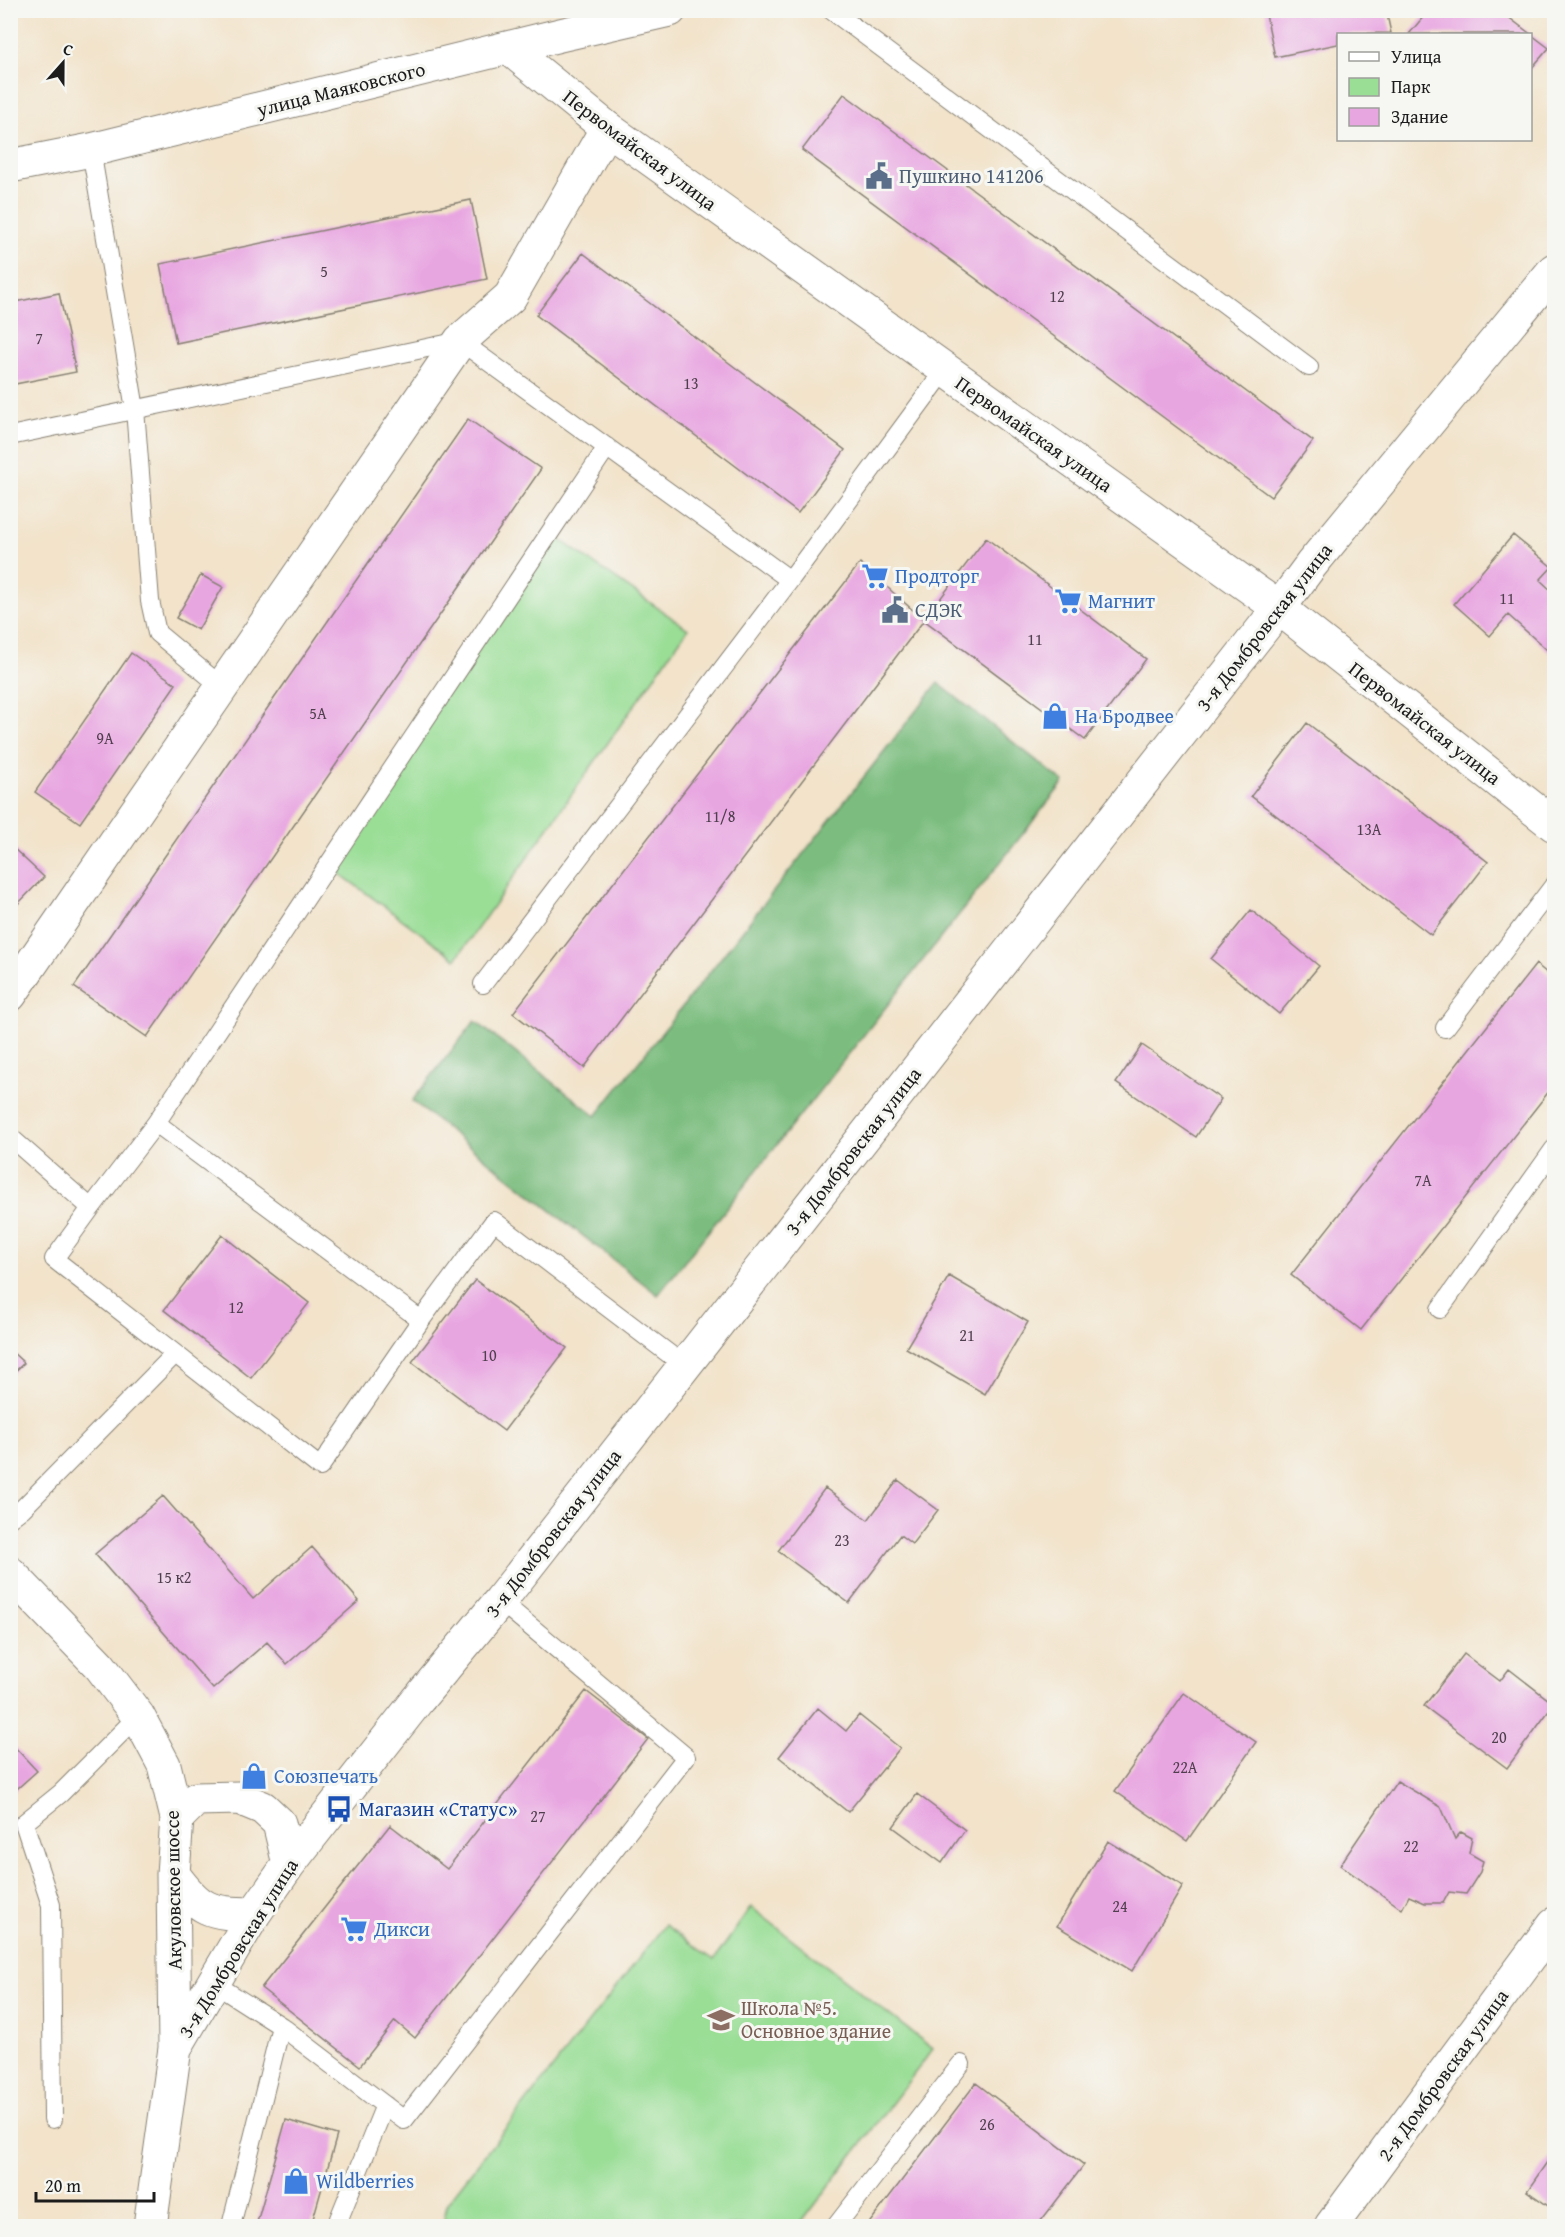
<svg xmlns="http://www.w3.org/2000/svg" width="1565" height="2237" font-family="'Gentium Book Plus',serif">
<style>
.green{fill:#9ade96;stroke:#5b7d59;stroke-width:1.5}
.forest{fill:#7bbd7f;stroke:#4c6c4e;stroke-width:1.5}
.building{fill:#e8a6e1}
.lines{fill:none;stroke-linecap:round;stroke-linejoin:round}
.service-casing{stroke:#878073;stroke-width:20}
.minor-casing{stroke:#878073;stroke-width:35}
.tertiary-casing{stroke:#878073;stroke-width:35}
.service{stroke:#fff;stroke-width:18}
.minor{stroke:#fff;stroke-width:33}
.tertiary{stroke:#fff;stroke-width:33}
.labels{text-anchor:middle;stroke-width:6;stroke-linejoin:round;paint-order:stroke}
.number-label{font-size:16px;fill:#4f3e4d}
.street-label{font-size:20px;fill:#1c1c1c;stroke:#f6f6f2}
.service-label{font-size:20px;fill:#4e5e75;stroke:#f6f6f2;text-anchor:start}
.shop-label{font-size:20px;fill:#366cbe;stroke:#f6f6f2;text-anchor:start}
.transit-label{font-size:20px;fill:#164399;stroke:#f6f6f2;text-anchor:start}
.education-label{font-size:20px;fill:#785e54;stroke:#f6f6f2;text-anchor:start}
</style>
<rect width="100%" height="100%" fill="#f6f6f2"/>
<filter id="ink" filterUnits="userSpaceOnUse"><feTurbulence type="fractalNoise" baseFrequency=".0167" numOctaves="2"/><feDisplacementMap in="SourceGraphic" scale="12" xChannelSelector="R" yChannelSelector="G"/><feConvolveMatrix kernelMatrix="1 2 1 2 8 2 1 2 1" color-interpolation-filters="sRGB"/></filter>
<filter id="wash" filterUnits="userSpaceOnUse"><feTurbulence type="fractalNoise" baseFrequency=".008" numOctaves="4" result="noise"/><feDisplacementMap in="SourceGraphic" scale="24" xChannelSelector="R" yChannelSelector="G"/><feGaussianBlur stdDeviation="1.35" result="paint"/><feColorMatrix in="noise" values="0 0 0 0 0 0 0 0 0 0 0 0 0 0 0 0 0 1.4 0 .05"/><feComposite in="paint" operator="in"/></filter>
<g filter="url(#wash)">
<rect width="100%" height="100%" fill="#f2e3ca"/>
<path class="green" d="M550 533 688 629 456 959 328 865Z
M751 1907 933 2049 799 2226H443L447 2203 665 1925 714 1960Z"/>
<path class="forest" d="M938 683 1064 782 658 1295 412 1101 475 1021 596 1116Z"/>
<g id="blocks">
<path class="building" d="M1265 10H1386L1391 33 1338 34V44L1275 57Z
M1429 10H1499L1549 48 1530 70V34H1409Z
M844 94 1313 441 1271 497 802 150Z
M471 200 487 279 176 343 160 264Z
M583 253 845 450 798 513 536 315Z
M59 293 76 372 10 385V303Z
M468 419 541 469 147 1037 74 987Z
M1513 535 1552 567 1540 580 1554 593V656L1508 615 1490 636 1454 604Z
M986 538 1146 659 1085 740 924 620Z
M860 563 924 620 584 1068 513 1013Z
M201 575 223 587 198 630 176 618Z
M131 653 176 684 80 823 35 792Z
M1307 723 1488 862 1431 935 1251 796Z
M10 845 44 877 10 912Z
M1251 910 1319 966 1279 1014 1211 959Z
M1536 964 1554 979V1085L1361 1330 1291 1275Z
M1142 1045 1221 1099 1196 1137 1116 1083Z
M222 1235 309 1303 251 1378 164 1310Z
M949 1276 1028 1322 985 1394 906 1348Z
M475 1280 567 1348 504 1431 412 1362Z
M10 1350 24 1363 10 1376Z
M898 1480 938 1510 912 1544 900 1535 849 1603 778 1551 825 1488 868 1520Z
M163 1496 253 1599 312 1547 359 1601 287 1664 267 1642 213 1689 95 1554Z
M1464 1654 1500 1681 1509 1669 1554 1704 1507 1768 1424 1706Z
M586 1691 648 1739 415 2038 395 2021 360 2066 261 1988 390 1825 447 1869Z
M1184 1693 1256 1742 1187 1841 1115 1791Z
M818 1708 846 1731 859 1715 900 1748 848 1812 779 1757Z
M10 1742 37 1771 10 1795Z
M1397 1781 1441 1807 1455 1839 1461 1832 1472 1838 1469 1853 1483 1861 1480 1872 1466 1894 1449 1892 1443 1903H1425L1409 1896 1402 1909 1340 1865Z
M917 1794 965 1830 942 1863 893 1827Z
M1108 1841 1183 1886 1132 1971 1057 1926Z
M976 2083 1084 2165 1037 2226H867Z
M286 2120 337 2135 311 2226H256Z
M1554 2152V2210L1527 2191Z"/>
</g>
</g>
<g filter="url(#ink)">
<use href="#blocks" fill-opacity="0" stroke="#878073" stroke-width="1.5"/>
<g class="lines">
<defs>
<path id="service" d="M831 10 1309 367
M91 150 135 409 150 601 157 633 222 687
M10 436 460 341 790 580 945 370
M607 447 156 1123 421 1320 494 1221 685 1366
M483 984 790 580
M1445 1028 1554 885
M10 1137 91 1208 156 1123
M91 1208 54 1259 320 1467 421 1320
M1440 1309 1554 1149
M10 1518 23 1508 175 1354
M212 1982 281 2026 404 2120 686 1757 500 1601
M53 2119 51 1905 24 1823 61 1793 138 1716
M231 2226 281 2026
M336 2226 385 2105
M836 2226 961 2064"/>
<path id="minor" d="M1279 608 1311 565 1554 270
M10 995 460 341 510 297 607 128
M1331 2226 1554 1924"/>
<path id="tertiary" d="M510 49 607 128 1279 608 1554 825
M10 166 91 150 560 35 670 10
M10 1573 100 1666 138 1716 164 1765 177 1818 173 1874 175 2048 150 2226
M177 1818 196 1799 239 1798 263 1808 279 1823 289 1864
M173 1874C200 1911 209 1913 254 1914
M175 2048 254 1914 289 1864 417 1701 500 1601 1279 608"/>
</defs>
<use href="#service" class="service-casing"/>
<use href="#minor" class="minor-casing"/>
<use href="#tertiary" class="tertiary-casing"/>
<use href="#service" class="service"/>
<use href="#minor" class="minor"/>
<use href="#tertiary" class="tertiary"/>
</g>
</g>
<defs>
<symbol id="civic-bare" viewBox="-9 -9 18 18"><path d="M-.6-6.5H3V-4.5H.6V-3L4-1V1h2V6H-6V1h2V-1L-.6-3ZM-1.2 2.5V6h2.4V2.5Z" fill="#5c6f8a" stroke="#f6f6f2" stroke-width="2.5" paint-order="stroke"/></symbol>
<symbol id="supermarket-bare" viewBox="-9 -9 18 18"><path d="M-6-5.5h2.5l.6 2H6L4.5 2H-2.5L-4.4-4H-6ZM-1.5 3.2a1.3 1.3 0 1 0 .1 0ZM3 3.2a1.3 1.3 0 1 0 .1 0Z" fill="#3f7fe0" stroke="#f6f6f2" stroke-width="2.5" paint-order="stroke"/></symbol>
<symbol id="shop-bare" viewBox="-9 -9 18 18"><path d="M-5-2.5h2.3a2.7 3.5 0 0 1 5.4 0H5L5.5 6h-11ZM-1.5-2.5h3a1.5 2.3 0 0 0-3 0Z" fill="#3f7fe0" stroke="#f6f6f2" stroke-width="2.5" paint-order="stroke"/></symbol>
<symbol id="bus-bare" viewBox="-9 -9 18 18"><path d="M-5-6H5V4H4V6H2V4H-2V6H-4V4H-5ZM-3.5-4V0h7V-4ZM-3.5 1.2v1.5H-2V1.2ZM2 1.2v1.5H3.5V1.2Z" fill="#1a4fb4" stroke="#f6f6f2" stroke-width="2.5" paint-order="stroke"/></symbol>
<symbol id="school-bare" viewBox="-9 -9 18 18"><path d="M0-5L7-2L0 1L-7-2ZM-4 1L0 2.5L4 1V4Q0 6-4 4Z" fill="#8d6e63" stroke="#f6f6f2" stroke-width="2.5" paint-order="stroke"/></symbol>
</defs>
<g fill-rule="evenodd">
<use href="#civic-bare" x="860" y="157" width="38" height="38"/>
<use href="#supermarket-bare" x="856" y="557" width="38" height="38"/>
<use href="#supermarket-bare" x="1049" y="582" width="38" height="38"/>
<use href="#civic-bare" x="876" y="591" width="38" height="38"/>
<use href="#shop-bare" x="1036" y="697" width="38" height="38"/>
<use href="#shop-bare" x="235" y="1757" width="38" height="38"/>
<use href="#bus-bare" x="320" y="1790" width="38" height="38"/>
<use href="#supermarket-bare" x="335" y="1910" width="38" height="38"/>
<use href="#school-bare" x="702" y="2001" width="38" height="38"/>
<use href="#shop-bare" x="277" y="2162" width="38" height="38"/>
</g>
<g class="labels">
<g class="number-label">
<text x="324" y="277">5</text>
<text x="1057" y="302">12</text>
<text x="39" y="344">7</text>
<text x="691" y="389">13</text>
<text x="1507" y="604">11</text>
<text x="1035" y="645">11</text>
<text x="318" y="719">5А</text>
<text x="105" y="744">9А</text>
<text x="720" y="822">11/8</text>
<text x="1369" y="835">13А</text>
<text x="1423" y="1186">7А</text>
<text x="236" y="1313">12</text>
<text x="967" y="1341">21</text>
<text x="489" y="1361">10</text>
<text x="842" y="1546">23</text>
<text x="174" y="1583">15 к2</text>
<text x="1499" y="1743">20</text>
<text x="1185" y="1773">22А</text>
<text x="538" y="1822">27</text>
<text x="1411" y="1852">22</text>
<text x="1120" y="1912">24</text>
<text x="987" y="2130">26</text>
</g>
<g class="street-label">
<text transform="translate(341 89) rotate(-14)" y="7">улица Маяковского</text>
<text transform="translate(640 150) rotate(37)" y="7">Первомайская улица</text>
<text transform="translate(1034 434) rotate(35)" y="7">Первомайская улица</text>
<text transform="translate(1264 627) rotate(-52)" y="7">3-я Домбровская улица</text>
<text transform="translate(1425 723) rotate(38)" y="7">Первомайская улица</text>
<text transform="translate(853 1151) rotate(-52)" y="7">3-я Домбровская улица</text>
<text transform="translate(553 1533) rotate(-52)" y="7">3-я Домбровская улица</text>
<text transform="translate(173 1890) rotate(-91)" y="7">Акуловское шоссе</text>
<text transform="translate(238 1948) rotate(-58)" y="7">3-я Домбровская улица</text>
<text transform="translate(1443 2075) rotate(-54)" y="7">2-я Домбровская улица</text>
</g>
<g class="service-label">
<text x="899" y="183">Пушкино 141206</text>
<text x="915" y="617">СДЭК</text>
</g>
<g class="shop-label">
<text x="895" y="583">Продторг</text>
<text x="1088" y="608">Магнит</text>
<text x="1075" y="723">На Бродвее</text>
<text x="274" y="1783">Союзпечать</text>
<text x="374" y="1936">Дикси</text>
<text x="316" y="2188">Wildberries</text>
</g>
<g class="transit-label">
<text x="359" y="1816">Магазин «Статус»</text>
</g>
<g class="education-label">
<text x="741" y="2015">Школа №5.<tspan x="741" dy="23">Основное здание</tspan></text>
</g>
</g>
<rect width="1565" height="2237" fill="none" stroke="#f6f6f2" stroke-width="36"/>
<rect x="1337" y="33" width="195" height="108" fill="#f6f6f2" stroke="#9f9f9c" stroke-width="1.5"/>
<rect x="1349" y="52" width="30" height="9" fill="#ffffff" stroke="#9f9f9c" stroke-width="1.5"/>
<text x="1391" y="63" font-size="18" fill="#1c1c1c">Улица</text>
<rect x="1349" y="78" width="30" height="18" fill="#9ade96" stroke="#9f9f9c" stroke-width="1.5"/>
<text x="1391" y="93" font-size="18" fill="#1c1c1c">Парк</text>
<rect x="1349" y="108" width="30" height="18" fill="#e8a6e1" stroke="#9f9f9c" stroke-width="1.5"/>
<text x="1391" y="123" font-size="18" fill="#1c1c1c">Здание</text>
<g transform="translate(63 63) rotate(21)" stroke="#f6f6f2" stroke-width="4.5" paint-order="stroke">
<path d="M0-4.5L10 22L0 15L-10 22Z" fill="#1c1c1c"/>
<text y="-9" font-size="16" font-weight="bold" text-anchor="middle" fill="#1c1c1c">С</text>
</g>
<path d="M36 2192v9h118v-9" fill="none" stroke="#1c1c1c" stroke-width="3"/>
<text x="45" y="2192" font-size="18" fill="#1c1c1c" stroke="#f6f6f2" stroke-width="4.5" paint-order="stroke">20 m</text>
</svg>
